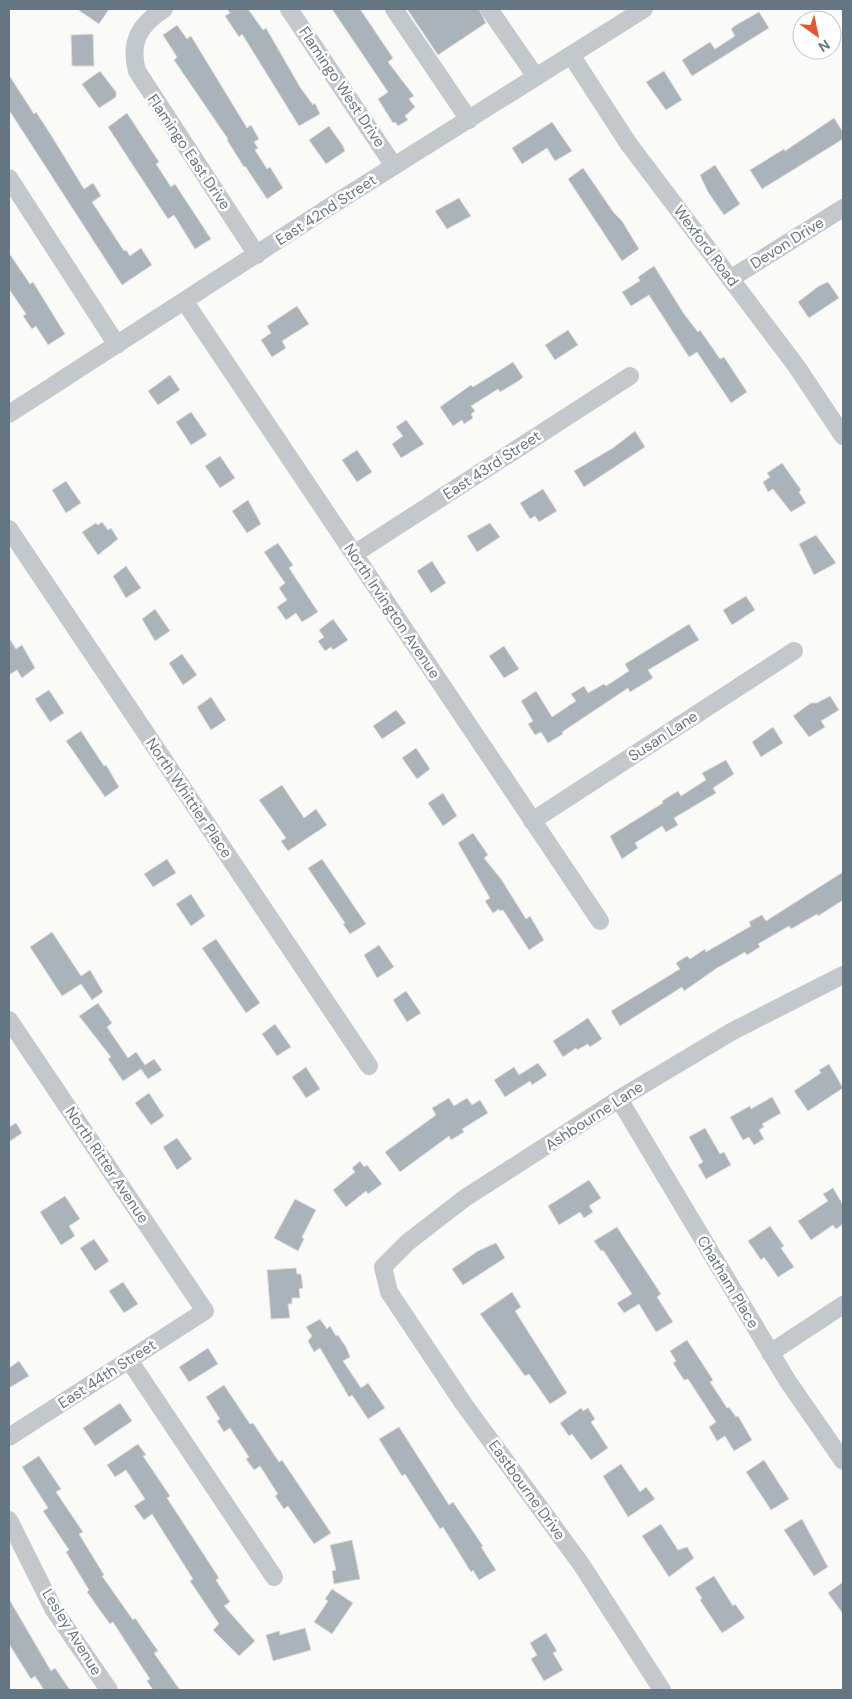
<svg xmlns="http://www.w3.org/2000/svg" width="852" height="1699" font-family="'DM Sans',sans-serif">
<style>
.building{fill:#aab3b9;stroke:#dcdcda}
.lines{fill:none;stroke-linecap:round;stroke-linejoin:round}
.minor{stroke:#c3c8cc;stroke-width:18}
.labels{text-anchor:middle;stroke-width:5;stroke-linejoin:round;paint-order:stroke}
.street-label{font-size:15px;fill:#657683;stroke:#fff}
</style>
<rect width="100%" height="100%" fill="#fafaf8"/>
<path class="building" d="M77 9H109L99 24Z
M227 9H248L263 30 266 28 300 87 313 105 315 103 320 114 299 126 242 34 239 37 225 16 230 13Z
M332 9H360L393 58 388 62 414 96 409 99 415 107 405 116 408 120 398 126 395 122 393 123 378 99 388 92Z
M407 9H479L486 23 438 55Z
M759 12 769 28 692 76 682 60 710 42 715 49 735 36 731 29 736 25Z
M177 25 187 39 191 36 247 128 251 125 259 139 254 142 258 148 255 150 267 169 270 167 283 188 267 199 245 166 244 167 227 140 228 139 174 60 177 57 163 35Z
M93 34 94 66H72L71 35Z
M100 71 116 92V97L99 108 82 84Z
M664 71 682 100 666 110 646 82Z
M9 75 34 114 36 112 51 135 84 189 93 183 101 196 92 202 124 251 126 250 130 256 141 248 152 265 122 285 9 110Z
M127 113 159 162 156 164 171 187 175 184 211 239 195 249 174 215 168 219 108 127Z
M834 118 843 132V139L762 189 750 170 784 149 785 151Z
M552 122 572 151 555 161 547 148 522 164 512 148Z
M329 126 343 146 345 151 326 164 309 140Z
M715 165 740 204 724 215 708 192 700 175Z
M583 168 614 213 622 221 639 249 622 261 568 179Z
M459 198 471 216 447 229 435 211Z
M9 253 30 284 33 282 65 334 48 345 36 326 32 329 23 316 26 314 9 289Z
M654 266 684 314 698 332 700 330 720 359 724 357 747 392 731 403 697 352 689 357 649 295 631 306 622 292 640 281 638 277Z
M828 282 839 298 809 318 798 302 819 286Z
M297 306 309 324 282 341 286 348 272 357 261 340 271 333 267 326Z
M568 330 578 345 555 360 545 345Z
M513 362 523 377 520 380 500 392 498 389 471 406 475 411 471 414 473 418 464 424 462 420 453 426 440 407 471 385 473 387Z
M170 375 180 390 158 405 148 391Z
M191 412 207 435 191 445 176 422Z
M406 420 424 444 401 458 392 444 403 436 396 427Z
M635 431 645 447 584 487 574 471 613 448Z
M357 450 372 472 357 482 342 460Z
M220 456 235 478 220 488 205 466Z
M782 463 801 490 799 492 806 503 791 512 773 489 768 492 763 482 770 477 767 473Z
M66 481 81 503 66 513 52 490Z
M543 489 557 511 539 522 535 516 530 519 520 503Z
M248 500 261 524 247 533 232 511Z
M102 522 108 530 111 528 118 539 98 555 82 532 96 523 98 525Z
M490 523 500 537 477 552 467 536Z
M816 535 836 563 814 575 799 544Z
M278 543 293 565 289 568 318 612 302 622 296 613 286 620 277 607 287 600 279 588 285 583 264 552Z
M432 561 446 583 431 593 417 571Z
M126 566 141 588 126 598 113 576Z
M746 596 755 610 732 625 723 610Z
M155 609 170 631 155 641 142 619Z
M333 619 348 640 333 650 331 647 325 651 318 641 324 637 319 630Z
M689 624 699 640 648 670 653 678 630 692 628 688 562 732 563 734 548 743 541 732 535 735 528 724 533 721 521 701 536 691 552 717 576 701 571 694 584 686 588 693 604 684 606 686 629 671 625 664Z
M9 638 16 649 22 645 35 668 22 678 17 670 9 675Z
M504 646 519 669 504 678 489 656Z
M182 654 197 675 183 685 169 663Z
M49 690 64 713 50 722 35 699Z
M830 696 839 710 821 721 825 727 809 737 793 716 811 703H817Z
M211 697 226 720 211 730 197 707Z
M396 710 406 723 382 739 373 726Z
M773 727 783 743 761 757 752 742Z
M81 731 104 766 106 765 119 787 105 797 66 741Z
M416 748 430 769 417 779 402 758Z
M726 760 734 774 713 788 716 793 674 818 678 825 666 832 662 826 635 843 638 848 622 859 610 836 663 803 662 801 678 791 681 796 706 780 702 773Z
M282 785 304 818 316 809 327 825 288 851 281 841 286 838 259 800Z
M443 793 457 816 443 826 428 803Z
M473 833 488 855 484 858 501 879 526 919 530 916 544 940 529 950 503 910 500 911 499 909 493 913 485 901 490 898 458 843Z
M167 859 176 873 153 887 144 874Z
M322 859 366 924 350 934 343 924 345 923 308 868Z
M843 872V900L818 916 817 914 791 929 789 926 758 944 760 947 747 955 745 952 717 968 684 991 682 987 620 1026 611 1011 680 969 676 963 687 956 690 959 705 949 706 952 751 926 749 922 762 915 766 921Z
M191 894 205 916 191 926 176 904Z
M52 932 81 976 90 970 103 992 92 1000 81 984 62 996 30 947Z
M216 939 260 1003 246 1013 202 948Z
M379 945 394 967 377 978 364 955Z
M406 991 421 1013 407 1022 393 1000Z
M98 1003 112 1023 107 1027 128 1058 136 1052 145 1065 154 1059 162 1070 148 1079 141 1069 123 1081 108 1059 111 1057 79 1016Z
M588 1018 602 1039 590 1047 588 1044 577 1050 576 1048 563 1057 553 1041Z
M275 1024 291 1047 277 1056 262 1034Z
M538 1063 547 1075 532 1085 530 1081 505 1097 494 1080 514 1067 519 1075Z
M829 1064 843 1088 808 1111 794 1091 821 1073 819 1070Z
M306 1067 320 1089 306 1098 292 1077Z
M149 1093 164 1116 151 1125 135 1103Z
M772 1097 781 1113 762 1124 764 1127 759 1130 764 1139 754 1145 749 1137 743 1140 730 1117 750 1106 751 1109Z
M449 1098 454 1106 467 1098 472 1105 480 1100 488 1113 462 1129 464 1132 451 1140 449 1136 400 1172 385 1152 436 1115 432 1108Z
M16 1123 22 1133 9 1142V1127Z
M705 1128 720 1154 724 1152 731 1165 706 1179 698 1165 703 1162 689 1137Z
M177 1138 192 1159 177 1170 163 1147Z
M360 1161 364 1167 367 1165 382 1184 368 1194 366 1191 346 1207 333 1190 355 1172 352 1168Z
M589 1180 601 1198 589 1206 593 1212 584 1218 580 1212 559 1225 548 1206Z
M833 1188 843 1205V1224L836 1229 833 1225 811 1240 798 1221 828 1201 823 1194Z
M65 1196 80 1219 69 1226 75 1236 61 1245 40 1212Z
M295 1199 316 1210 302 1237 304 1239 298 1251 274 1238Z
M770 1226 784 1246 781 1248 794 1267 778 1277 764 1257 761 1260 748 1241Z
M617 1227 661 1294 657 1297 673 1322 656 1332 639 1304 624 1313 617 1303 632 1294 603 1250 601 1251 594 1241Z
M94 1239 109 1261 95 1271 80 1248Z
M496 1243 505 1258 463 1285 452 1269 478 1251Z
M296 1268 297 1274H301L303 1288 299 1289 300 1298H292V1304H288L290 1318 271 1319 267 1270Z
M123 1282 138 1304 124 1313 109 1291Z
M512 1292 521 1307 515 1311 567 1393 550 1404 529 1374 525 1376 480 1314Z
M320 1319 327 1329 330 1326 336 1336 338 1335 346 1347 350 1357 343 1361 361 1388 368 1383 385 1408 368 1419 352 1395 349 1397 320 1348 314 1352 308 1341 312 1336 306 1327Z
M687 1340 713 1380 710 1382 727 1408 729 1407 736 1417 738 1416 752 1440 734 1451 725 1436 717 1441 709 1427 716 1422 688 1379 684 1380 673 1363 676 1361 670 1351Z
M208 1348 218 1364 189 1382 179 1367Z
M19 1361 29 1376 9 1388V1368Z
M224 1385 250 1424 253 1423 279 1462 282 1460 331 1533 314 1544 288 1506 284 1509 275 1496 278 1494 260 1466 254 1470 246 1459 249 1457 230 1428 224 1432 217 1421 220 1419 206 1397Z
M120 1403 132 1421 95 1446 83 1428Z
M581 1408 583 1411 588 1408 595 1419 591 1422 608 1448 591 1460 572 1434 569 1436 560 1423Z
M399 1427 449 1505 453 1502 483 1546 481 1547 496 1570 479 1580 473 1570 471 1572 443 1527 440 1529 405 1474 402 1476 379 1439Z
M138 1444 146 1455 143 1456 170 1496 167 1498 219 1578 216 1580 230 1602 224 1606 255 1641 239 1656 213 1630 219 1624 190 1581 193 1579 152 1514 144 1520 134 1506 145 1499 126 1470 115 1477 107 1465Z
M39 1456 61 1489 56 1492 83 1532 79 1534 104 1575 102 1576 133 1620 135 1618 158 1651 154 1653 180 1690H153L147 1681 150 1679 131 1650 113 1622 110 1624 87 1592 89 1590 66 1552 69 1550 43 1511 48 1508 22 1467Z
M764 1460 789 1499 771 1510 746 1472Z
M621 1464 640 1492 646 1487 655 1499 628 1517 603 1476Z
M802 1519 828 1567 814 1576 784 1530Z
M661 1524 678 1550 687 1547 694 1558 669 1577 642 1536Z
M352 1540 360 1579 334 1584 332 1571 336 1570 330 1545Z
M714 1576 733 1606 735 1604 745 1618 722 1633 700 1600 702 1598 695 1588Z
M843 1582V1614L828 1593Z
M332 1589 353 1603 332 1634 314 1622 328 1601 325 1599Z
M9 1599 51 1671 55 1668 70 1690H44L35 1676 31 1679 9 1644Z
M305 1628 311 1650 273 1661 266 1635 279 1631 280 1635Z
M546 1633 557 1651 553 1653 563 1670 544 1681 531 1659 537 1655 530 1643Z"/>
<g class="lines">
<path class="minor" d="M164 9C140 24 129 42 137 71L257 255
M289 9 394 166
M394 9 469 120
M489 9 536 77
M571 55 628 143 797 367 843 436
M9 178 117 345
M730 279 843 208
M185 302 600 921
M9 414 337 202 644 9
M9 529 369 1066
M354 554 630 376
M532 821 794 651
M9 1020 205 1311 9 1437
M619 1099 787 1380 843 1461
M770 1353 843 1305
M129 1360 274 1577
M9 1520 54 1610 109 1690
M662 1690 581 1564 463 1403 389 1292 383 1267 408 1242 465 1198 619 1099 731 1032 843 975"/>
</g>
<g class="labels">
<g class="street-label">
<text transform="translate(342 87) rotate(56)" y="5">Flamingo West Drive</text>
<text transform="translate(189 152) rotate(56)" y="5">Flamingo East Drive</text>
<text transform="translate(326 210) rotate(-33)" y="5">East 42nd Street</text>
<text transform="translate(787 243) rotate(-32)" y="5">Devon Drive</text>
<text transform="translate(706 246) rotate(53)" y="5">Wexford Road</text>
<text transform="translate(492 465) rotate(-33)" y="5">East 43rd Street</text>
<text transform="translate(392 611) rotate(56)" y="5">North Irvington Avenue</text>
<text transform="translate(663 736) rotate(-33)" y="5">Susan Lane</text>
<text transform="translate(189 798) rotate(56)" y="5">North Whittier Place</text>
<text transform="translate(594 1116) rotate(-33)" y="5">Ashbourne Lane</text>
<text transform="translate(107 1165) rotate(56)" y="5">North Ritter Avenue</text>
<text transform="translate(728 1282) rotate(59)" y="5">Chatham Place</text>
<text transform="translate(107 1374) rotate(-33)" y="5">East 44th Street</text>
<text transform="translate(527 1490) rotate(54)" y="5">Eastbourne Drive</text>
<text transform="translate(72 1632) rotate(58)" y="5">Lesley Avenue</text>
</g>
</g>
<rect width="852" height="1699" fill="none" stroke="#657683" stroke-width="20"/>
<g transform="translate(817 35) rotate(147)"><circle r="24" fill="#ffffff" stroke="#c1c8cd"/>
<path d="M0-4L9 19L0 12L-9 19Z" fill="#e4572e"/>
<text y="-8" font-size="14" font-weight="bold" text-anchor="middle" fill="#657683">N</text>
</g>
</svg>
